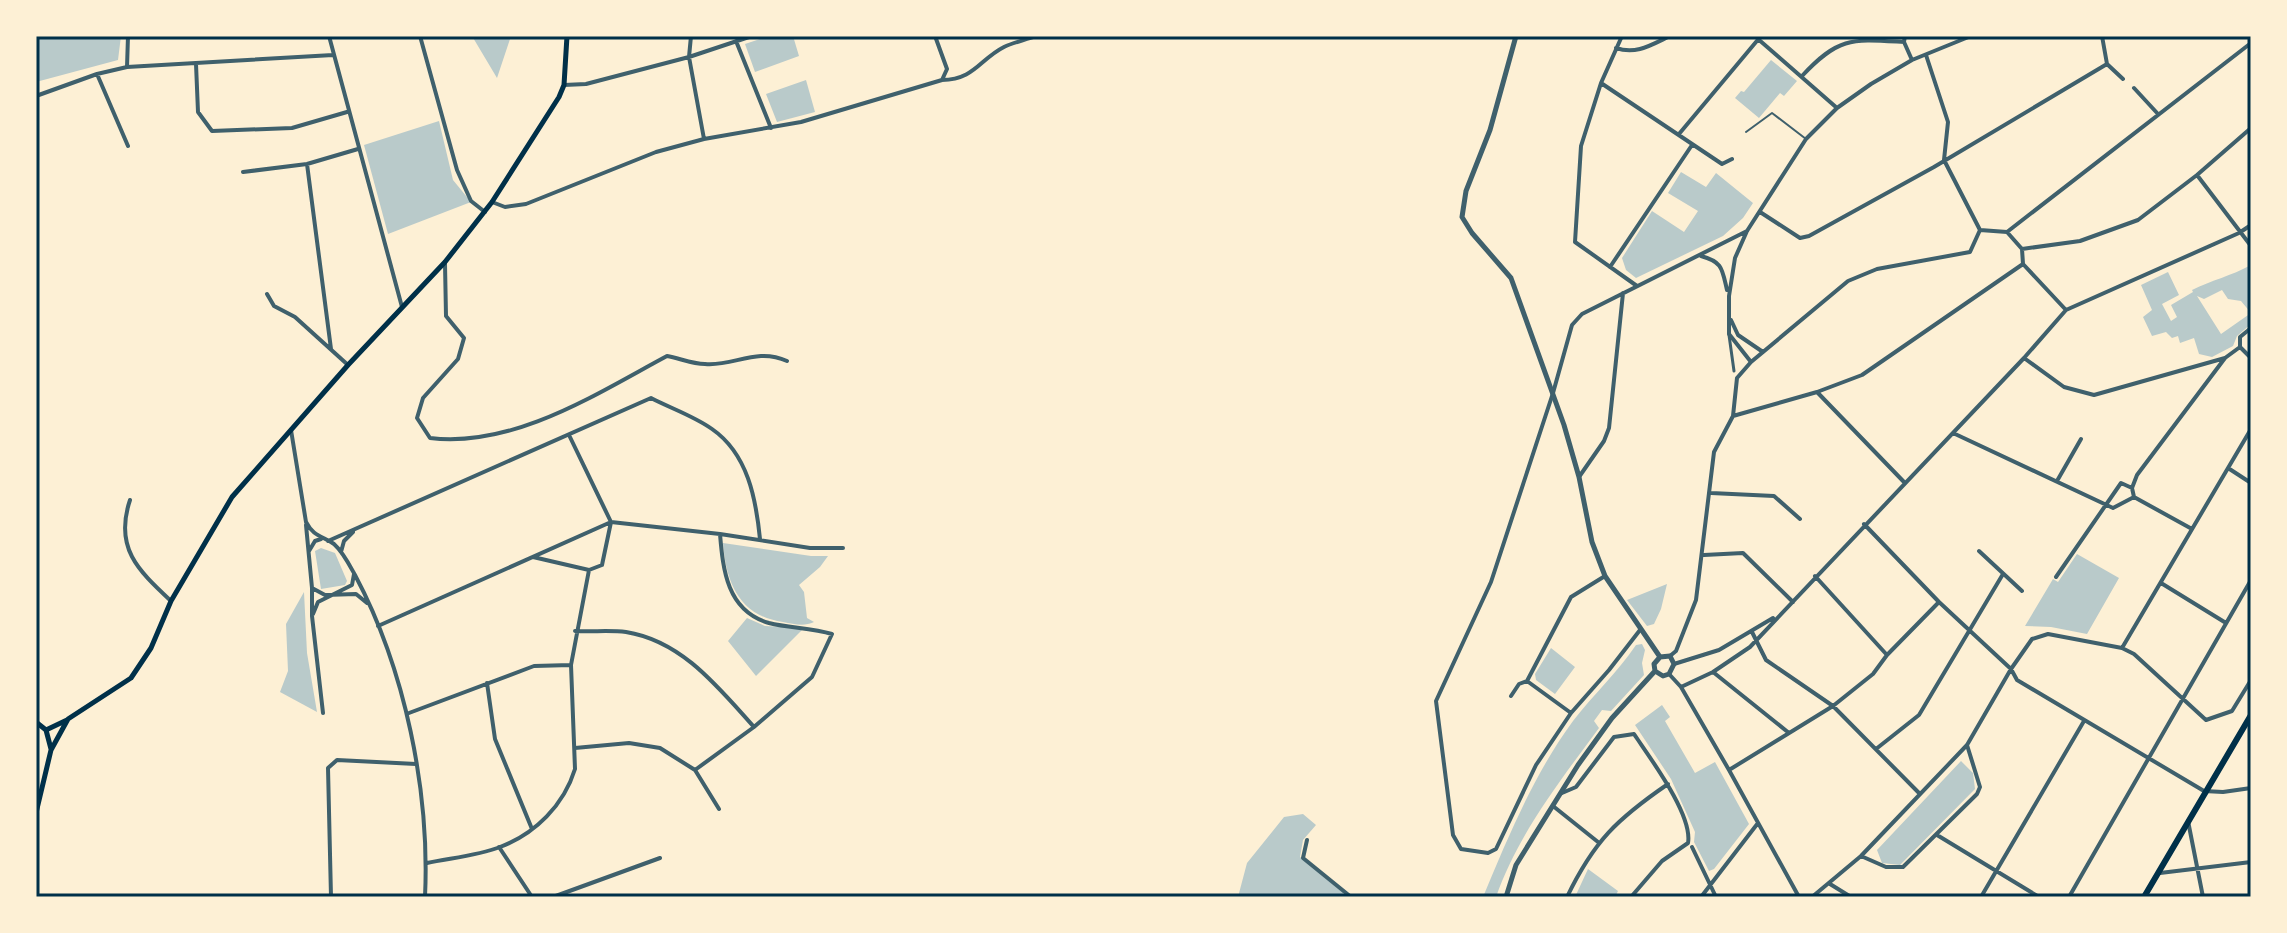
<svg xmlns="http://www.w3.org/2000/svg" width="2287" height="933" font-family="Raleway,sans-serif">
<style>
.green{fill:#b9caca;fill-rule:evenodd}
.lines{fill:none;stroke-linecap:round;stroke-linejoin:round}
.service{stroke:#3f606c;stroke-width:2}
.pedestrian{stroke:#3f606c;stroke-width:3}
.minor{stroke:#3f606c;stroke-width:4}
.tertiary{stroke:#3f606c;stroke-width:5}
.secondary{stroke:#003049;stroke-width:5}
.primary{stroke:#003049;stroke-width:6}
.neatline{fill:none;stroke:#003049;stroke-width:3}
</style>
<rect width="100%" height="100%" fill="#fdf0d5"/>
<path class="green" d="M36 36H121L118 60 36 82Z
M472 36H511L497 78Z
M760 36H793L799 56 755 72 745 44 760 39Z
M1771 60 1797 81 1784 96 1780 93 1759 118 1735 98 1741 91 1744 92Z
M806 80 815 112 777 122 766 94Z
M439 121 453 180 471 202 388 234 364 145Z
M1681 172 1706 187 1716 173 1753 203 1743 218 1723 236 1636 278 1626 270 1622 258 1652 211 1684 232 1698 211 1668 193Z
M2251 265V324L2237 336 2233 346 2212 357 2199 354 2194 338 2180 343 2178 336 2172 338 2166 332 2152 336 2143 317 2152 310 2141 285 2168 272 2179 295 2162 304 2171 321 2177 317 2171 305 2193 292 2192 290C2212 280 2231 276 2251 265ZM2222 290 2228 299 2241 301 2251 313 2221 334 2197 296 2204 299Z
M723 543 811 556H828L820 567 799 585 804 592 807 618 814 622C804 627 794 624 783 622 739 616 726 582 723 543Z
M321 548 335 553 347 581 345 585 321 589 315 551Z
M2077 554 2119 578 2087 634 2051 627 2025 626 2053 579 2058 582Z
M1667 584 1661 609 1654 624 1647 626 1627 600Z
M304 592 307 653 317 712 280 692 288 671 286 624Z
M747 618 765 626 804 628 756 676 728 641Z
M1642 644 1645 650 1642 663 1644 675 1611 711 1602 710 1594 721 1599 728C1560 781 1518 834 1496 897H1483C1508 837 1534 774 1573 721 1593 695 1617 673 1636 645Z
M1551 648 1575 667 1555 694 1536 680 1535 674Z
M1662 705 1670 717 1665 721 1695 773 1715 762 1749 824 1714 869 1709 871 1694 842 1695 832 1671 779 1635 725Z
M1961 761 1973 773 1975 789 1900 865 1882 863 1877 850Z
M1303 814 1316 825 1303 840 1300 857 1344 893 1340 897H1238L1247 863 1284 817Z
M1588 869 1618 891 1615 897H1575Z"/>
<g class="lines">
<path class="service" d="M1746 132 1772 113 1806 139"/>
<path class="pedestrian" d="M1729 335 1734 371"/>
<path class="minor" d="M329 36 402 307
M420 36 457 170 471 201 485 212
M691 36 689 57 704 139
M935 36 947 69 942 80
M1622 36 1601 83 1581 146 1575 242 1637 286
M1905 36 1904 42 1912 60
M2102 36 2107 64 2123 79
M1758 39 1837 108
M736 41 771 128
M1616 48C1636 55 1651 45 1670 36
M1926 55 1948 122 1944 160 1980 230
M196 64 198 112 212 131 292 128 347 112
M127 67 128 36
M97 74 128 146
M1802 76C1839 36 1853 39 1904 42
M1601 83 1722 164 1732 159
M564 85 586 84 689 57 752 36
M2134 88 2158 114
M36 96 97 74 127 67 333 55
M1679 134 1761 36
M307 164 331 349
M243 172 307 164 358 149
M2197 175 2251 246
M492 202 505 207 526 204 656 152 704 139 801 122 942 80C974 80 980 59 1004 47 1014 42 1026 40 1036 36
M1760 212 1800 238 1809 236 1934 167 2107 64
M2007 232 2251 43
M2007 232 2022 249 2023 264 2066 310
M2022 249 2080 241 2138 220 2197 175 2251 128
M1701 256C1723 262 1722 269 1727 290
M445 264 446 316 464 338 458 359 423 398 417 418 430 438C514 448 596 394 667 356 679 358 692 364 705 364 733 367 756 347 787 361
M1610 267 1692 145
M267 294 274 306 295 317 348 365
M1731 320 1738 335 1763 352
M2240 347 2251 358
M2024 358 2064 387 2094 395 2225 358 2240 347V337L2251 328
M1751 362 1729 334V296L1735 258 1747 231 1806 139 1837 108 1871 84 1912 60 1971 36
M1817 392 1904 482
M1733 416 1817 392 1862 375 2023 264
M291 430 306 522C313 536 322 536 334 544 343 552 349 564 355 575 405 669 430 791 425 897
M1953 433 2113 508 2134 497
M569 435 611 522 602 565 589 570
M2228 468 2251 483
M1579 477 1604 441 1609 428 1623 293
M2057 481 2081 439
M2132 488 2134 497 2192 529
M1711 493 1774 496 1800 519
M130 500C114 548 138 570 171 601
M1864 524 1939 602 2011 669 2017 680 2204 791 2223 792 2251 788
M306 525 312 588 325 595 356 594 367 603
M328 541 651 398C670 408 694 416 712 429 748 454 756 499 760 539
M309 551 315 541 321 539
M1979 551 2022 591
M341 552 344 541 353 532
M1704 555 1743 553 1793 602
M533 557 589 570
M1815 576 1887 655
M2056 577 2121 483 2132 488 2137 475 2225 358
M2161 583 2226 623
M312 588V616L323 713
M313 614 318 602 352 585 354 574
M378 626 611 522 720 534 810 548H843
M1640 630 1609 670 1571 713 1536 765 1496 849 1488 853 1461 849 1453 835 1436 701 1491 582 1553 393 1572 325 1582 314 1747 231
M575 631C592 632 610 630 626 632 682 641 718 687 754 727
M1752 632 1766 660 1833 706 1920 794
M2122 648 2251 429
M1670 656 1676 651 1696 600 1714 452 1733 416 1737 378 1751 362 1848 281 1877 269 1970 252 1980 230 2007 232
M1674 664 1719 650 1773 618
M1713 672 1789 733
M1669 674 1681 687 1729 770 1799 897
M487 683 495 739 532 829
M1681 687 1713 672 1750 647 2024 358 2066 310 2239 233 2251 225
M1511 696 1519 684 1527 681
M409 713 534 666 571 665
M1571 713 1527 681 1571 597 1605 576
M575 748 629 743 660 748 695 770 719 809
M1876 749 1919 715 2003 574
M695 770 754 727 812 677 832 634C811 628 789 628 769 623 727 611 723 570 720 534
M1729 770 1833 706 1873 674 1887 655 1939 602
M1562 793 1576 787 1614 737 1634 734C1650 758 1693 815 1688 843L1662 861 1631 897
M1553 806 1598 842
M2188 821 2203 897
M1937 835 2039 897
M1307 840 1303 858 1351 897
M499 847 532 897
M1692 847 1716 897
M1861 856 1886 867H1903L1977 794 1980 787 1967 745
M427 863C450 858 477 856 500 847 535 834 564 805 575 769L571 665 589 570
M2160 873 2251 862
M1830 884 1851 897
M331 897 328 768 337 760 416 764
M553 897 660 858
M1567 897C1594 841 1617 819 1668 784
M1701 897 1758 823
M1812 897 1861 856 1967 745 2011 669 2032 639 2048 634 2122 648 2134 654 2206 720 2232 711 2251 680
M1981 897 2084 721
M2069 897 2251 580"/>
<path class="tertiary" d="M1516 36 1490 130 1466 191 1462 217 1472 233 1511 278 1564 425 1579 477 1592 542 1605 576 1660 657
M1655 671 1663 676 1669 674 1674 664 1670 656 1660 657
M1655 671 1654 664 1660 657
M1506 897 1516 865 1578 765 1612 718 1655 671"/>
<path class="secondary" d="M36 722 46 730 51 749
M46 730 67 720
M36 813 51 750 68 719 131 678 151 648 171 601 232 497 348 365 445 262 492 202 559 97 564 85 567 36"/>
<path class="primary" d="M2144 897 2251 715"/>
</g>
<rect width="2287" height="933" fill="none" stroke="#fdf0d5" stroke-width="76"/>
<rect x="38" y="38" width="2211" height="857" class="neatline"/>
</svg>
